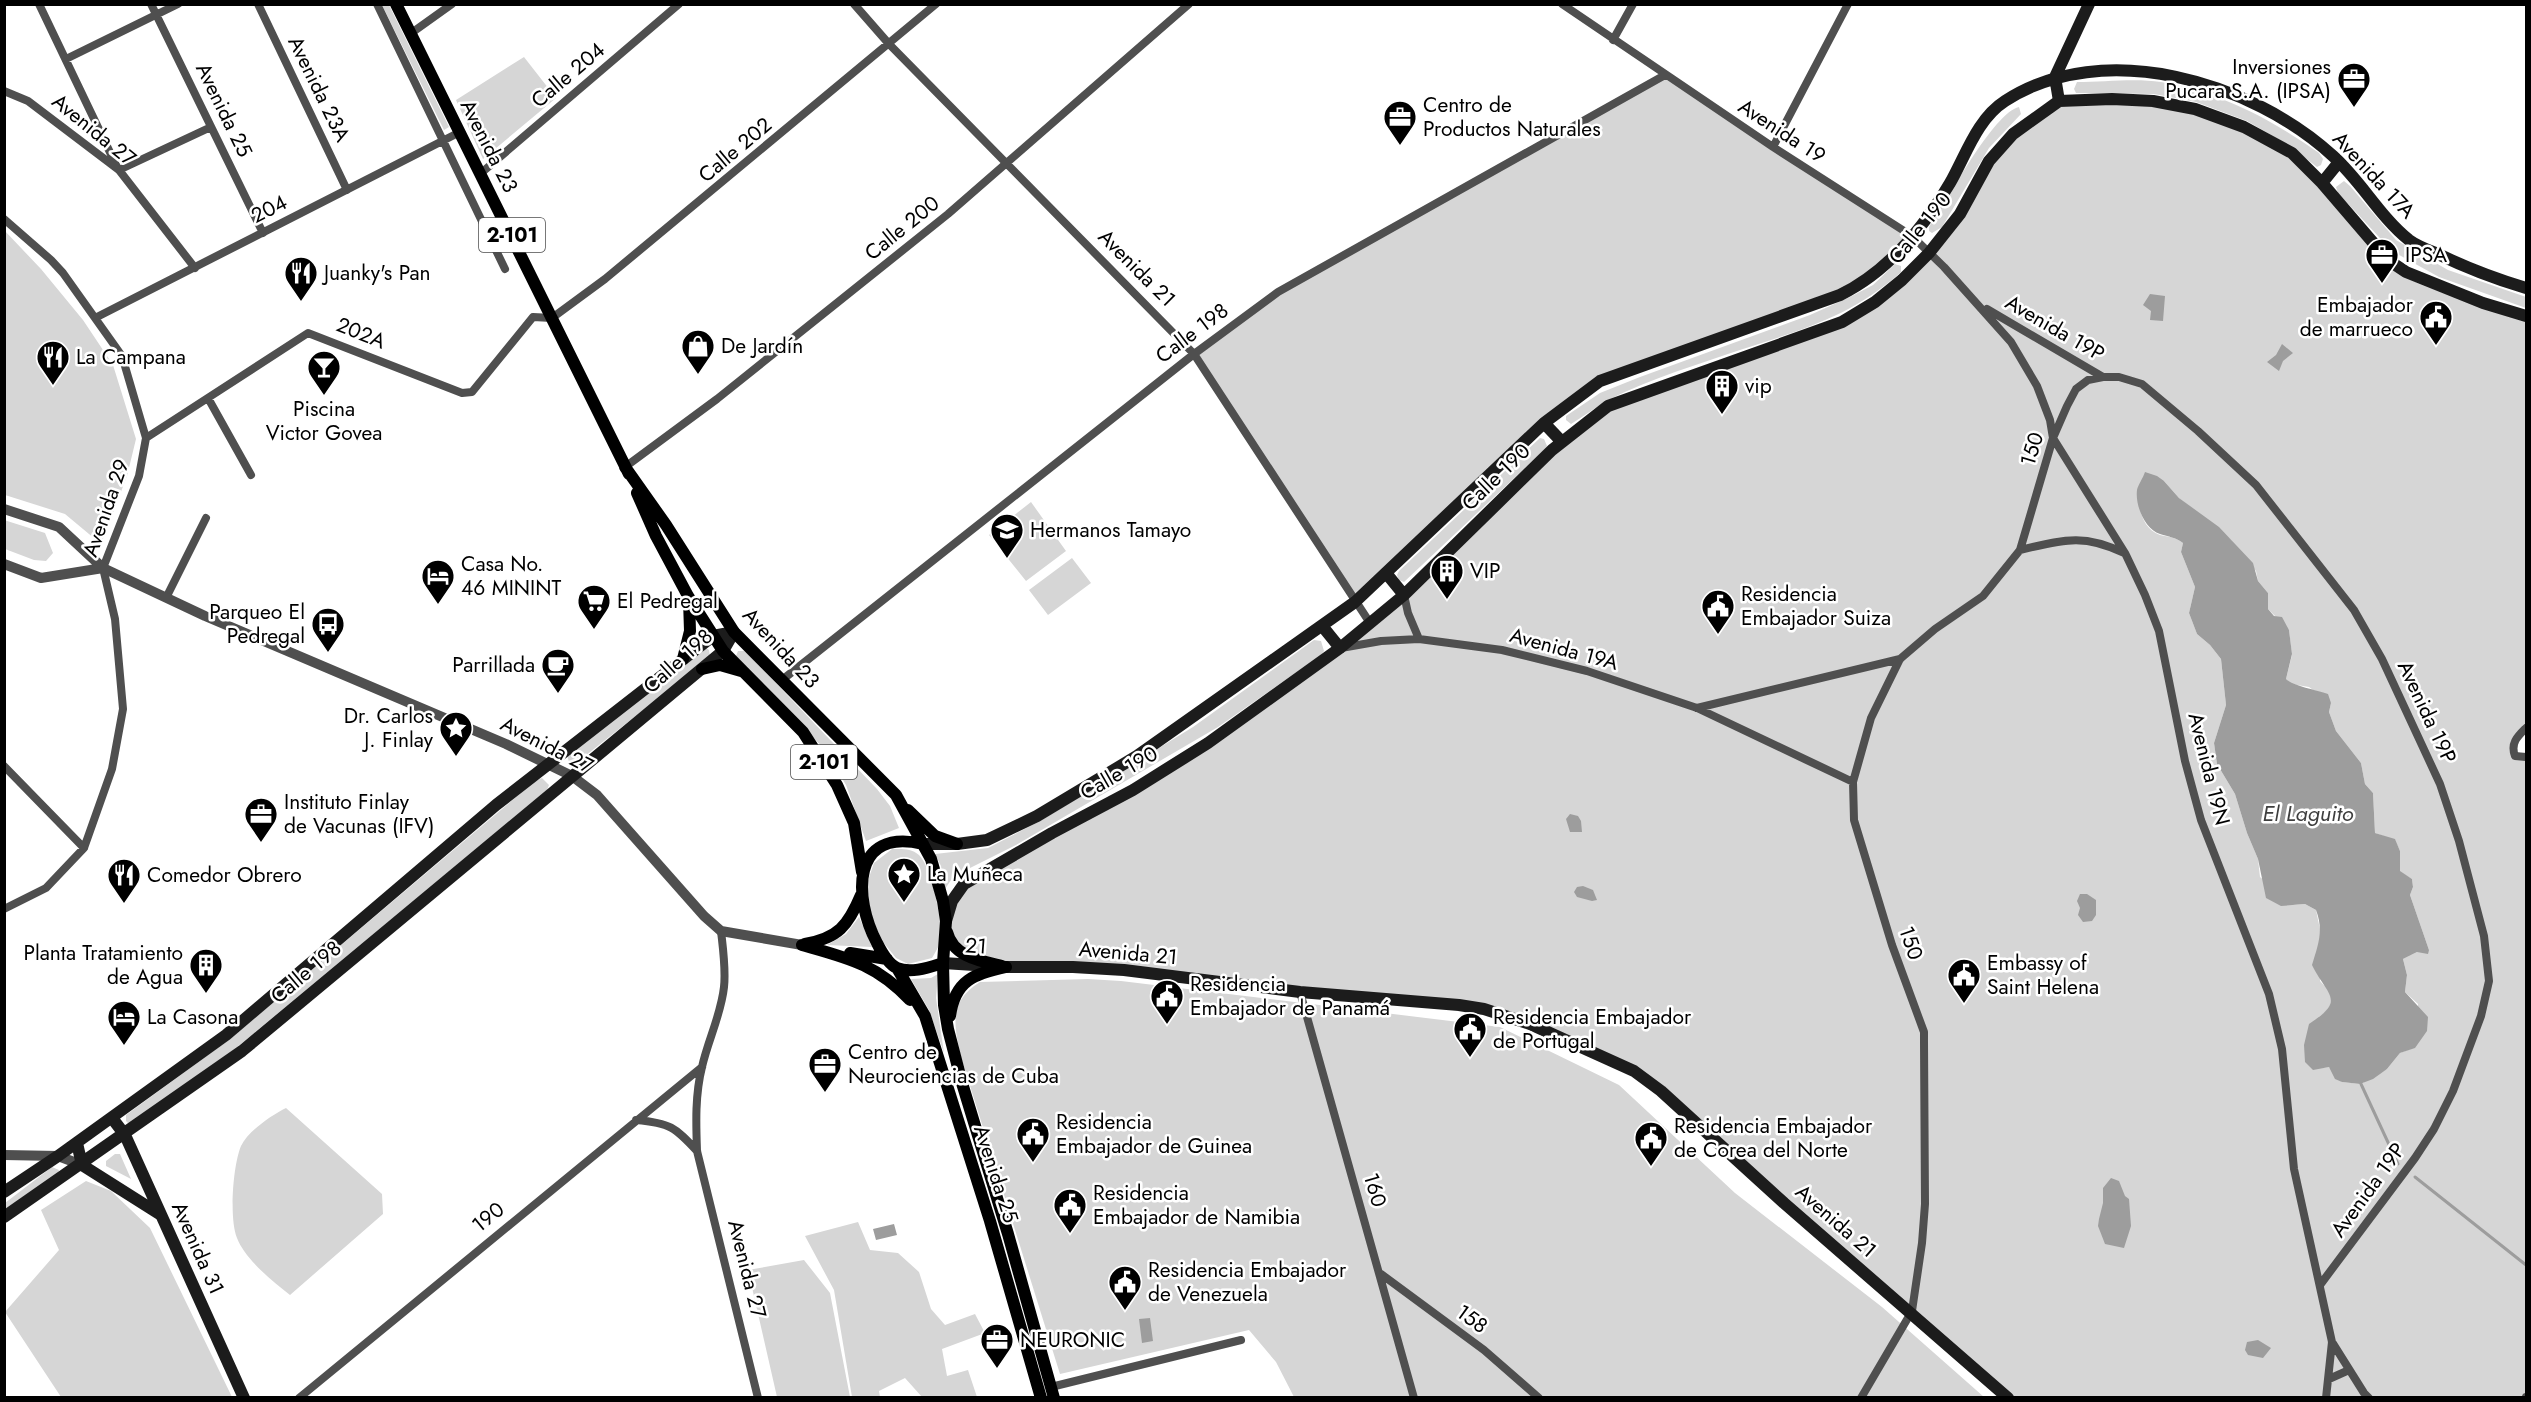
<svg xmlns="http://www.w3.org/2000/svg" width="2531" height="1402" font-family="Jost,sans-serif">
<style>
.green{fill:#d6d6d6;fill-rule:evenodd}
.water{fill:#9d9d9d}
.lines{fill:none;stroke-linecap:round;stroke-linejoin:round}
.stream{stroke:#9d9d9d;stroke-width:3}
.minor{stroke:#4f4f4f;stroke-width:8}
.tertiary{stroke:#4f4f4f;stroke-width:10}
.secondary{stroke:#1c1c1c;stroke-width:12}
.primary{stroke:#000;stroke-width:12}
.labels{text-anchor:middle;stroke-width:5;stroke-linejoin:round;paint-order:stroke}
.shield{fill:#fff;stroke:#4c4c4c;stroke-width:1.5}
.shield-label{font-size:20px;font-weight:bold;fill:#000}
.poi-label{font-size:21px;fill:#000;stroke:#fff;text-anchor:start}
.street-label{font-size:21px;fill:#000;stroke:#fff}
.water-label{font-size:22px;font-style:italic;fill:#3e3e3e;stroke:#fff}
</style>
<rect width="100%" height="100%" fill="#fff"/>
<path class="green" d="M382 5H389L449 127 444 130Z
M524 57 556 98 483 159 456 100Z
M1665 75 1912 236 1861 285 1600 381 1544 423 1355 602 1194 354 1278 292Z
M2077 82C2103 82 2136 78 2161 82 2222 93 2269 118 2319 153L2323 159 2321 165 2317 167 2290 146 2247 121 2196 102 2154 94 2076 93 2074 89Z
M2059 101 2195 109 2292 153 2388 260 2526 316V728L2513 749 2526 758V1397H2008L1634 1071 1484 1009 1124 970 1006 967 949 941 952 901 964 884 1133 790 1340 648 1608 406 1842 322 1929 253 1989 161ZM2164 481 2179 498 2231 540 2256 571 2258 581 2268 593V609L2289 630 2292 655 2286 679 2291 684 2309 687 2331 703 2329 712 2336 731 2361 763 2365 784 2373 793 2375 833 2395 840 2400 851V872L2412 879 2413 887 2410 895 2429 950 2417 952 2403 959 2407 975 2405 992 2418 1004 2415 1047 2400 1053 2387 1069 2361 1084 2342 1082 2329 1067 2320 1068 2319 1017C2329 1010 2332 1005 2331 993L2320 981 2321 934 2316 910 2305 904 2294 905 2260 877 2258 859 2247 833 2235 794 2217 764 2214 743 2226 705 2221 659 2210 645 2197 634 2189 613 2195 587 2181 552 2183 543C2175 537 2169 537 2160 535 2141 528 2139 507 2137 490Z
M2019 107 2021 114 1989 148 1942 227 1932 233 1929 231V227C1946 202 1994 112 2019 107Z
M2344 181 2350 186 2396 240 2448 270 2526 297V308L2439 277 2392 251 2338 193 2336 187Z
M4 230 41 269 83 320 113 365 136 439 127 476 101 544 65 514 5 495Z
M1895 264 1901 266V272C1852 316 1804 329 1743 349 1699 364 1652 378 1610 399 1597 406 1584 416 1571 424L1566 420V416L1600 393 1640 377 1810 315 1850 297 1873 285Z
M1540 438 1544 439 1547 446 1543 451 1404 582 1399 580 1397 575 1399 571Z
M1031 502 1066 551 1026 581 989 535Z
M4 520 45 533 53 553 46 561 34 560 5 549Z
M1072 558 1091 583 1048 615 1029 590Z
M1314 640 1321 641 1324 651 1321 655 1218 727 1016 845 964 871 951 880 945 889 941 866 935 854 988 848 1042 820 1193 727Z
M706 648 709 650 710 657 575 764 569 762 567 755Z
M738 651H744L749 655 877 789 890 806 899 828 866 841 846 785 825 750 736 656Z
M542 778 549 785 547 790 236 1048 129 1124 126 1121V1115L230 1039 535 781Z
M892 849C902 849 911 848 919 855 931 866 942 920 941 937 940 945 936 951 932 958L908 964 896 958 883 942 870 915 866 886 874 863Z
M859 917 872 947 827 945 846 934Z
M938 974 936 998 944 1053 929 1010 911 979 931 978Z
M1088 979 1121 981 1500 1027 1619 1085 1735 1193 1882 1307 1984 1397H1294L1276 1362 1249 1330 1060 1374 961 1057C954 1025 948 1002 980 982Z
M286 1108 382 1194 383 1214 290 1295C272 1281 245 1259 237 1238 229 1219 233 1165 241 1146 248 1131 272 1115 286 1108Z
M115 1154H120L131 1179 106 1166V1161Z
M52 1167 59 1170 58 1173 5 1209V1203Z
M86 1181 111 1191 150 1228 232 1397H61L5 1312 59 1250 41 1210Z
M858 1222 870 1250 898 1253 919 1272 931 1309 945 1325 975 1314 985 1333 942 1349 947 1376 968 1370 977 1397H922L905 1378 879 1391 880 1397H852L834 1290 805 1236Z
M804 1260 830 1293 850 1397H777L748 1270Z"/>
<path class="water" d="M2150 294 2165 296 2163 321 2150 320 2151 311 2143 305Z
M2282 344 2293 353 2283 361 2279 371 2267 362 2276 355Z
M2145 472 2157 476 2164 481 2179 498 2219 527 2253 563 2258 581 2268 593V609L2274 616 2282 617 2289 630 2292 654 2286 679C2293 686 2317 690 2328 694L2331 703 2329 712 2336 731 2361 763 2365 784 2373 793 2375 833 2395 839 2400 851V871L2412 879 2413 887 2410 895 2429 950 2428 954 2417 952 2403 959 2407 975 2405 992 2428 1017 2427 1031 2415 1048 2400 1053 2387 1069 2373 1079 2360 1084 2342 1082 2335 1079 2329 1067 2313 1070 2305 1062 2304 1045 2309 1024C2347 999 2327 996 2312 965 2318 945 2324 931 2316 910L2305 904 2281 906 2266 898 2258 859 2247 833 2235 794 2217 764 2214 743 2226 705 2221 659 2210 645 2197 634 2189 613 2195 587 2181 552 2183 543C2175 537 2169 537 2160 534 2145 529 2135 506 2137 490 2138 485 2143 478 2145 472Z
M1570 814 1578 816 1581 821 1582 832H1570L1566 819Z
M1583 886 1593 890 1597 900 1592 901 1577 897 1574 892 1577 887Z
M2080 894H2087L2096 900V915L2092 921 2083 922 2078 915 2080 908 2077 901Z
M2111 1178 2119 1181 2125 1196 2129 1199 2131 1226 2124 1248 2105 1244 2098 1226 2099 1219 2103 1203V1188Z
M894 1224 897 1235 876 1240 873 1229Z
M1150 1318 1153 1341 1142 1343 1139 1319Z
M2258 1340 2271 1348 2263 1358 2248 1355 2245 1350 2247 1342Z"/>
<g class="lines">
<path class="stream" d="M2361 1084 2398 1164
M2415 1177 2526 1265"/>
<path class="minor" d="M39 4 117 167
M151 4 263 233
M258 4 347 190
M377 4 505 269
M854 4 889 44 1194 354 1370 623
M1562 4 1773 147 1912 236 1944 267 2011 342 2037 386 2050 420 2053 438 2125 553 2145 595 2159 631 2185 761 2201 820 2269 994 2282 1049 2294 1169 2332 1342 2326 1398
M410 34 452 4
M1613 40 1633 4
M66 59 178 4
M4 91 28 101 119 170 195 268
M1773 147 1848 4
M119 170 211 127
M480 174 679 4
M4 219 51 260 63 273 122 356 146 438 139 476 103 568 115 619 123 709 112 769 84 848 46 888 4 909
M1987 309 2103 377H2119L2142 384 2198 431 2256 485 2354 610 2382 659 2440 784 2459 841 2484 936 2489 981 2481 1016 2453 1091 2434 1129 2415 1158 2320 1285
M95 318 460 132
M208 398 251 475
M146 438 308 333 462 393 472 392 533 317 552 318 605 279 936 4
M625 467 717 399 948 214 1189 4
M2020 550C2063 540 2083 533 2124 553
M1404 595 1408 613 1419 639
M166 598 206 518
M1341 648 1381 641 1419 639 1502 650 1587 671 1697 708 1853 782
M782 680 1194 354 1278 292 1665 75
M1697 708 1900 659
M2526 728C2518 736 2510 743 2515 756L2526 757
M4 766 84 848
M721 931C723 949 726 969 724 987 721 1015 708 1040 702 1067 695 1095 696 1123 697 1151L758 1398
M1300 992 1414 1398
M636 1120C670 1123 675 1127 697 1151
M1381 1274 1484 1350 1539 1398
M2332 1342 2364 1393 2369 1398
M2329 1379 2349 1370
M1051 1387 1241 1340
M299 1398 702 1067
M1861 1398 1912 1311 1922 1243 1925 1204 1924 1042V1032L1892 945 1854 820 1853 782 1871 718 1900 659 1935 629 1983 596 2020 550 2053 438 2067 406 2076 389 2088 380 2103 377
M2526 1398V1397"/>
<path class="tertiary" d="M4 509 59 527 103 568 205 616 506 744 572 776 597 795 704 916 721 931 802 945
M4 564 41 578 103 568
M4 1155 58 1156 82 1165"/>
<path class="secondary" d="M2059 101 2055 77 2089 4
M2322 183 2339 162
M1544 423 1562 442
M1386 573 1404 595
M1323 627 1340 648
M923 844H957L987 840 1037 816 1137 756 1355 602 1544 423 1600 381 1840 295C1887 272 1924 227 1950 183 1966 155 1977 119 2005 101 2103 37 2253 82 2333 156 2361 181 2380 217 2409 240 2417 246 2428 250 2438 254 2467 268 2496 279 2526 288
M946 921 952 901 964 884 1052 833 1133 790 1208 743 1340 648 1404 595 1552 450 1608 406 1842 322 1875 302 1902 280 1929 253 1960 214 1989 161 2013 134 2059 101 2112 99 2153 101 2195 109 2244 127 2292 153 2322 183 2388 260 2406 272 2483 303 2526 316
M943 963 1006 967H1073L1124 970 1300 992 1459 1005 1484 1009 1530 1024 1634 1071 1661 1091 1784 1203 2008 1398
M112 1118 125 1135 244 1398
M77 1143 82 1165 161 1215
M4 1192 58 1156 226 1035 496 805 713 636 734 632
M4 1217 242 1051 723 651 734 632"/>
<path class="primary" d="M396 4 629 474
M625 467 666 525 734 632 896 795 931 859 943 901 946 921 943 963 944 1005 948 1029 962 1083 1008 1234 1054 1398
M637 493 656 536 688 596 723 651 803 732 837 785 854 823 862 872
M683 659 690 631 689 600
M702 669 720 665 741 671
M908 810 935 836 957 844
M923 844C851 827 853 898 877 943 881 951 888 964 897 968 911 974 930 967 943 963
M947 932C953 957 981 961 1002 966
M805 944C838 938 848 926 861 895
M802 945C848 958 876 964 910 1000
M850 953 887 959
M897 968 925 1016 990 1221 1041 1398
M950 1016C955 980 974 974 1006 967"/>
</g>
<defs>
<symbol id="office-pin" viewBox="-11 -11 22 30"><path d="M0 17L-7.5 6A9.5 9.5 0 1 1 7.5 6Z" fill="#000" stroke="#fff"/><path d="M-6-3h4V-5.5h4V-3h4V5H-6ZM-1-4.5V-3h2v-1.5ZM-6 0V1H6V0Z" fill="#fff"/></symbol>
<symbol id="restaurant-pin" viewBox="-11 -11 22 30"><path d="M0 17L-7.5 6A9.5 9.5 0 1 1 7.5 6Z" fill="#000" stroke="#fff"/><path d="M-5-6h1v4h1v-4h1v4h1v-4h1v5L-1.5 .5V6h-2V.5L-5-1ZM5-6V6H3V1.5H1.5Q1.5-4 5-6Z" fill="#fff"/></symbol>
<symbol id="civic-pin" viewBox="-11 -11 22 30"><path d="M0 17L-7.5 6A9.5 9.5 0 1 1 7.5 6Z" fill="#000" stroke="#fff"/><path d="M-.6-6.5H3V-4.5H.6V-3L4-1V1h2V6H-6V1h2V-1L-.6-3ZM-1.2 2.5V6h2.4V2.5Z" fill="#fff"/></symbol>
<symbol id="shop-pin" viewBox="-11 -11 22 30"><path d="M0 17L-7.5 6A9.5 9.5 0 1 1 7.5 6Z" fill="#000" stroke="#fff"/><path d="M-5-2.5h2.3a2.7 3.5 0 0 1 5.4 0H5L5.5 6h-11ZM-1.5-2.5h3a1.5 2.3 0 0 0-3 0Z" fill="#fff"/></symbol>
<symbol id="bar-pin" viewBox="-11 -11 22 30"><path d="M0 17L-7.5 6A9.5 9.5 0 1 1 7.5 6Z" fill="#000" stroke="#fff"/><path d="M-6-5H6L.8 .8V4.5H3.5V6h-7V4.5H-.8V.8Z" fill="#fff"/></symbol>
<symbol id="building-pin" viewBox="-11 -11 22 30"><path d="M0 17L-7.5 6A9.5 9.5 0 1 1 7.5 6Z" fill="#000" stroke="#fff"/><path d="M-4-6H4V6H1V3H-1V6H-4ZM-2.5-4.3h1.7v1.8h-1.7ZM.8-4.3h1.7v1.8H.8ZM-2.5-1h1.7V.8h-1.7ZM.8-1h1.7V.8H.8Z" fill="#fff"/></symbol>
<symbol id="university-pin" viewBox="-11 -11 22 30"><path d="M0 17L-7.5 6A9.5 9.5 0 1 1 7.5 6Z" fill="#000" stroke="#fff"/><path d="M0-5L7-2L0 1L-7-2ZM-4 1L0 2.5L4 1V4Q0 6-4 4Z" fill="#fff"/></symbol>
<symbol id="hotel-pin" viewBox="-11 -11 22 30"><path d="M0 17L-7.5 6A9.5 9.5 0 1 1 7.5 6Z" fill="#000" stroke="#fff"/><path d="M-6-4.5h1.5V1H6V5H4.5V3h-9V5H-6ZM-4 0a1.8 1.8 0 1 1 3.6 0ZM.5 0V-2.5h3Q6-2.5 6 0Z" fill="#fff"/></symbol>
<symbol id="supermarket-pin" viewBox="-11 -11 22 30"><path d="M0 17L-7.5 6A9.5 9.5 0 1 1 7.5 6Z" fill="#000" stroke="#fff"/><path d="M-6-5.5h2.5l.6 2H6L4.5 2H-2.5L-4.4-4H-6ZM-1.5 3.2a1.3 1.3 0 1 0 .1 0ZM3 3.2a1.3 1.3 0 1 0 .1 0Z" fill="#fff"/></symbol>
<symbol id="bus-pin" viewBox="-11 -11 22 30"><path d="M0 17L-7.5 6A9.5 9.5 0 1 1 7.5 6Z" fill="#000" stroke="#fff"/><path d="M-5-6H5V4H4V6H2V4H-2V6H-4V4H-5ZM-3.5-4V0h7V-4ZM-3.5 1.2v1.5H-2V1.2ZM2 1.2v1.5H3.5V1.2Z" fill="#fff"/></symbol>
<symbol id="cafe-pin" viewBox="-11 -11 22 30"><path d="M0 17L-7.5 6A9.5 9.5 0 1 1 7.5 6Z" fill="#000" stroke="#fff"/><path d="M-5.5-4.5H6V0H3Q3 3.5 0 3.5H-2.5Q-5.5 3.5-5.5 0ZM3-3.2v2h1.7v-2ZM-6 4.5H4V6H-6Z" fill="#fff"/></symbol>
<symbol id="sight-pin" viewBox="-11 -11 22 30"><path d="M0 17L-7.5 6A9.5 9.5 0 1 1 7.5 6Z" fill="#000" stroke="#fff"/><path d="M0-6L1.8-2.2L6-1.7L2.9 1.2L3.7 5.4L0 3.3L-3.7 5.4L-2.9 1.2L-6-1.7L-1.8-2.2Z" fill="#fff"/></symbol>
</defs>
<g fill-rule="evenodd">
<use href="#office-pin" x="2335" y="60" width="38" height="52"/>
<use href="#office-pin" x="1381" y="98" width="38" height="52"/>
<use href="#office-pin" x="2363" y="236" width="38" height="52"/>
<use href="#restaurant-pin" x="282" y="254" width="38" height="52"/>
<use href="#civic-pin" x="2417" y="298" width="38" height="52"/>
<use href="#shop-pin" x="679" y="327" width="38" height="52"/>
<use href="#restaurant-pin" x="34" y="338" width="38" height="52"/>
<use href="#bar-pin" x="305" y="348" width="38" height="52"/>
<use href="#building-pin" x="1703" y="367" width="38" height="52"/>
<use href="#university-pin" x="988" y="511" width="38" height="52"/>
<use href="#building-pin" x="1428" y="552" width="38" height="52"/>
<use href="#hotel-pin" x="419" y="557" width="38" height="52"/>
<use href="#supermarket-pin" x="575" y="582" width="38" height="52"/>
<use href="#civic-pin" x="1699" y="587" width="38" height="52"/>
<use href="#bus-pin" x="309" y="605" width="38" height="52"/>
<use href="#cafe-pin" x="539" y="646" width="38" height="52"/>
<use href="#sight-pin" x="437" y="709" width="38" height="52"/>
<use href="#office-pin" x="242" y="795" width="38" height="52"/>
<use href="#sight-pin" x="885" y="855" width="38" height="52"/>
<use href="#restaurant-pin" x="105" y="856" width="38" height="52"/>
<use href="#building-pin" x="187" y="946" width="38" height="52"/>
<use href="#civic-pin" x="1945" y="956" width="38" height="52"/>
<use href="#civic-pin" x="1148" y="977" width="38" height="52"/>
<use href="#hotel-pin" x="105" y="998" width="38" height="52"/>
<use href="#civic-pin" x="1451" y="1010" width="38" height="52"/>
<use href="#office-pin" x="806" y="1045" width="38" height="52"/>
<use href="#civic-pin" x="1014" y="1115" width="38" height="52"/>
<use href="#civic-pin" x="1632" y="1119" width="38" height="52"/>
<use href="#civic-pin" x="1051" y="1186" width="38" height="52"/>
<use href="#civic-pin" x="1106" y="1263" width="38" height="52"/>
<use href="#office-pin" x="978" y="1321" width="38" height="52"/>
</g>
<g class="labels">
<g class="shield">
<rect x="479" y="218" width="66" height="34" rx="4.5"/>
<rect x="791" y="745" width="66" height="34" rx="4.5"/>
</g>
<g class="shield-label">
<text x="512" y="242">2-101</text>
<text x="824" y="769">2-101</text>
</g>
<g class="poi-label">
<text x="2331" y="74" text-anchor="end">Inversiones<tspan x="2331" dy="24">Pucara S.A. (IPSA)</tspan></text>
<text x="1423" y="112">Centro de<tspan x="1423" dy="24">Productos Naturales</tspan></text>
<text x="2405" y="262">IPSA</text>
<text x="324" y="280">Juanky's Pan</text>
<text x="2413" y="312" text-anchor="end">Embajador<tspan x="2413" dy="24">de marrueco</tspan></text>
<text x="721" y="353">De Jardín</text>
<text x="76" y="364">La Campana</text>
<text x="1745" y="393">vip</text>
<text x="324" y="416" text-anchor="middle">Piscina<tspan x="324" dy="24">Victor Govea</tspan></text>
<text x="1030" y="537">Hermanos Tamayo</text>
<text x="461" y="571">Casa No.<tspan x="461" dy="24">46 MININT</tspan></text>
<text x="1470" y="578">VIP</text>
<text x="1741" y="601">Residencia<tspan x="1741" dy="24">Embajador Suiza</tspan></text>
<text x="617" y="608">El Pedregal</text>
<text x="305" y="619" text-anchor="end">Parqueo El<tspan x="305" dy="24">Pedregal</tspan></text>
<text x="535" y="672" text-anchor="end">Parrillada</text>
<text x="433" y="723" text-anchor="end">Dr. Carlos<tspan x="433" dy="24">J. Finlay</tspan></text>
<text x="284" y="809">Instituto Finlay<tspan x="284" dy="24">de Vacunas (IFV)</tspan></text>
<text x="927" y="881">La Muñeca</text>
<text x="147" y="882">Comedor Obrero</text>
<text x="183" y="960" text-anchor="end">Planta Tratamiento<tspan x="183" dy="24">de Agua</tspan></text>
<text x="1987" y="970">Embassy of<tspan x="1987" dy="24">Saint Helena</tspan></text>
<text x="1190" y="991">Residencia<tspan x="1190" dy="24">Embajador de Panamá</tspan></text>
<text x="147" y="1024">La Casona</text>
<text x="1493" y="1024">Residencia Embajador<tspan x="1493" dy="24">de Portugal</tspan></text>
<text x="848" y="1059">Centro de<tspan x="848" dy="24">Neurociencias de Cuba</tspan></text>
<text x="1056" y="1129">Residencia<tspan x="1056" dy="24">Embajador de Guinea</tspan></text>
<text x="1674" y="1133">Residencia Embajador<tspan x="1674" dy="24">de Corea del Norte</tspan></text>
<text x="1093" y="1200">Residencia<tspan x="1093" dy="24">Embajador de Namibia</tspan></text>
<text x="1148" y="1277">Residencia Embajador<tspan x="1148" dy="24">de Venezuela</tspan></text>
<text x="1020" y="1347">NEURONIC</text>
</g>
<g class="street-label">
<text transform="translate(568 75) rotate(-40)" y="7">Calle 204</text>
<text transform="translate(319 89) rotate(64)" y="7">Avenida 23A</text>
<text transform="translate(224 110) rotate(64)" y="7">Avenida 25</text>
<text transform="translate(94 130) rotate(39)" y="7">Avenida 27</text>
<text transform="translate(1782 131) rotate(33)" y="7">Avenida 19</text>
<text transform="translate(489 146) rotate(63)" y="7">Avenida 23</text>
<text transform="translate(735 150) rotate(-40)" y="7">Calle 202</text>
<text transform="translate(2374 175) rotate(47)" y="7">Avenida 17A</text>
<text transform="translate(269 209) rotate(-27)" y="7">204</text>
<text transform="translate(902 228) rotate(-39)" y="7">Calle 200</text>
<text transform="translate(1920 228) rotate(-51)" y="7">Calle 190</text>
<text transform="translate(1137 268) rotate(45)" y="7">Avenida 21</text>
<text transform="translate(2055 328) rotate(30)" y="7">Avenida 19P</text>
<text transform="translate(361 333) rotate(22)" y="7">202A</text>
<text transform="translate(1192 333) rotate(-37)" y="7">Calle 198</text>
<text transform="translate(2032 449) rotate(-73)" y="7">150</text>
<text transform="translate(1496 477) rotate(-44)" y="7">Calle 190</text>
<text transform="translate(106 508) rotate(-71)" y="7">Avenida 29</text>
<text transform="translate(781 648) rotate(47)" y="7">Avenida 23</text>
<text transform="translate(1564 649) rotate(15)" y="7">Avenida 19A</text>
<text transform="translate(678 661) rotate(-42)" y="7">Calle 198</text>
<text transform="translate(2427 712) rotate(65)" y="7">Avenida 19P</text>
<text transform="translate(547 745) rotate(27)" y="7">Avenida 27</text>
<text transform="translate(2209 769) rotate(76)" y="7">Avenida 19N</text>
<text transform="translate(1119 773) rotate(-30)" y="7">Calle 190</text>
<text transform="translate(1911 943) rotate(71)" y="7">150</text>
<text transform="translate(976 946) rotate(4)" y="7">21</text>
<text transform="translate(1128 953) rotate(5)" y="7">Avenida 21</text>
<text transform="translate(306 972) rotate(-40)" y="7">Calle 198</text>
<text transform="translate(996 1174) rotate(72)" y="7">Avenida 25</text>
<text transform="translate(1375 1190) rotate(74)" y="7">160</text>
<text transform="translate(2368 1190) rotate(-54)" y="7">Avenida 19P</text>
<text transform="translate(488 1217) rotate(-39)" y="7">190</text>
<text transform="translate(1836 1221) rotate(41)" y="7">Avenida 21</text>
<text transform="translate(198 1248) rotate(66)" y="7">Avenida 31</text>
<text transform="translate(747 1269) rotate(76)" y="7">Avenida 27</text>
<text transform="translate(1472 1319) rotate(36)" y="7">158</text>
</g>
<g class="water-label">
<text x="2308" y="821">El Laguito</text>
</g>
</g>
<rect width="2531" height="1402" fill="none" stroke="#000000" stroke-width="12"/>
</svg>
